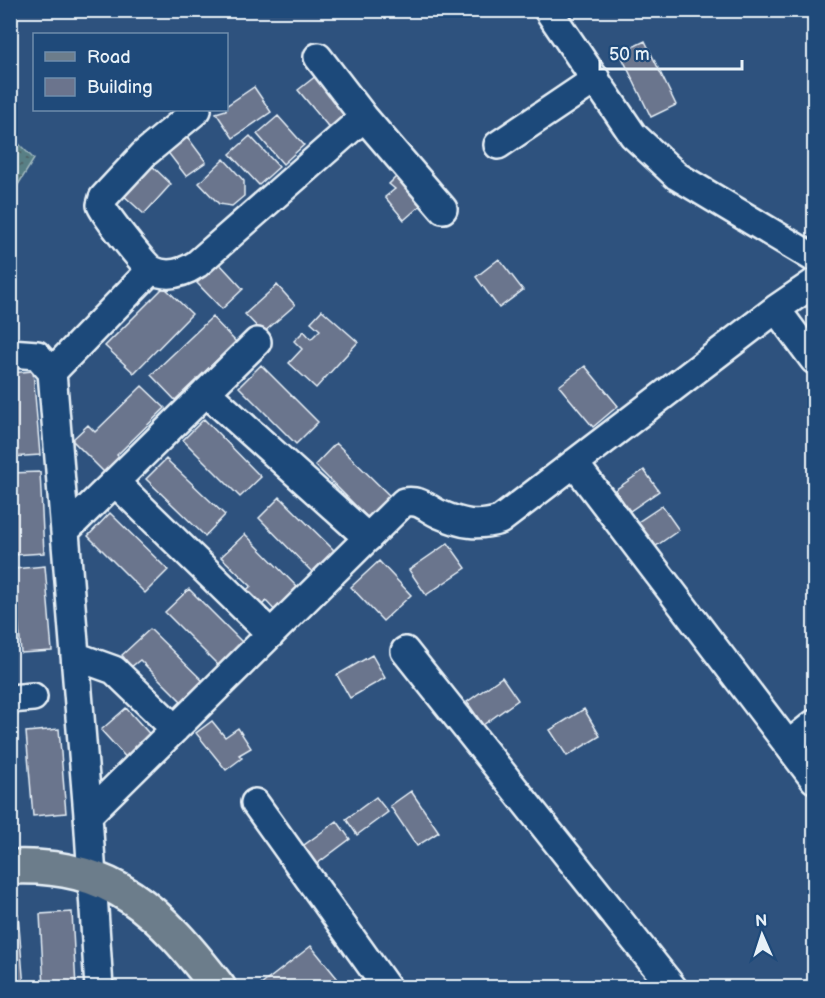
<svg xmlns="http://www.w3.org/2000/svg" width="825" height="998" font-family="'Balsamiq Sans',sans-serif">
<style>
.park{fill:url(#park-dots);stroke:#a0b8be;stroke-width:1.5}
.building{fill:#6b748d;stroke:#e8f1f8;stroke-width:1.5}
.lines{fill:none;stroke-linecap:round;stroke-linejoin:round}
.minor-casing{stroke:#e8f1f8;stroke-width:32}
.major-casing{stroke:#e8f1f8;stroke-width:38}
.minor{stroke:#1f4a7a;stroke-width:27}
.major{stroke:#6c7d8b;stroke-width:33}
</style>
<defs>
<pattern id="park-dots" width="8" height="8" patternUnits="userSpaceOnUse" patternTransform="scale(1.5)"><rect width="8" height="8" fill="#597f85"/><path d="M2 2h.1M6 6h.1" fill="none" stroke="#50666a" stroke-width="1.8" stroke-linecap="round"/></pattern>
</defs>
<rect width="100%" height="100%" fill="#2e527e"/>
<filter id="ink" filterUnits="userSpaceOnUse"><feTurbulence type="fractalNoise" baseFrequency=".0167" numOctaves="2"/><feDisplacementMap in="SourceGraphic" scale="12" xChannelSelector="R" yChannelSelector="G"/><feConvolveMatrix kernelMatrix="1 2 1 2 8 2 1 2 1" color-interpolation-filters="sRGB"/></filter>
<g filter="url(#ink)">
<path class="park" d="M11 136 34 159 11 196Z"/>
<path class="building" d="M645 41 676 105 651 117 620 53Z
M321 72 355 112 332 131 298 90Z
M254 87 271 112 233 138 216 113 226 110V106Z
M278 116 304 145 283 164 257 134Z
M183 131 206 162 186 176 163 146Z
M250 136 279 167 259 185 230 154Z
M224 159 244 181V196L232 206 219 204 199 183Z
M149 163 171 184 144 214 121 193Z
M403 170 429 198 404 220 385 197 395 189 389 184Z
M499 259 523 290 499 308 476 277Z
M219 263 243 289 222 309 197 283Z
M277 285 295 305 263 333 245 314Z
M164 287 192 314 134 373 105 346Z
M322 310 358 342 316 388 289 363 302 349 294 341 304 331 311 339 320 330 311 322Z
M212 317 236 342 175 400 151 375Z
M261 365 318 422 296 444 239 387Z
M585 366 618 406 593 427 559 386Z
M33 371 40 455 10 457V373Z
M142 386 165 408 117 455 125 463 109 477 72 440 88 425 95 432Z
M204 419 261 477 240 497 183 440Z
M336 443 394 500 372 522 315 465Z
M166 459 225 515 205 536 146 479Z
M644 470 659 491 630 511 615 490Z
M40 472 44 553 13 555 10 473Z
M280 497 340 556 318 578 259 518Z
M662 506 679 530 656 546 638 522Z
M110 513 168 570 145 593 88 536Z
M245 534 303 593 280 616 266 601 256 611 241 595 251 586 221 557Z
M448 543 466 568 426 595 409 570Z
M379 561 411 595 383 621 351 587Z
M45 566 52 651 21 653 14 569Z
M189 589 247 647 223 670 165 612Z
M150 629 206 684 185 705 140 660 131 667 122 655Z
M372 655 385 678 350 698 337 675Z
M502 677 518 700 483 725 467 702Z
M126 708 155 740 131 763 101 730Z
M584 709 600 736 567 756 550 730Z
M212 721 225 737 238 728 251 748 239 755 242 758 226 770 196 733Z
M59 729 66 813 33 816 26 732Z
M411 791 439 832 417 846 390 806Z
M376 797 388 812 357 835 346 819Z
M337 821 350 839 314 866 300 848Z
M72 912 76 988H44L40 914Z
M18 914 24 988H10V915Z
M311 946 337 978 325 988H257Z"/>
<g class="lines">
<defs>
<path id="minor" d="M548 10 633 135 677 176 814 258
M318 57 364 117 443 209
M197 110 144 154 103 198 101 205C105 215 144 265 152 270 167 278 183 273 197 264L364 117
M498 145 596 79
M776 309 814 360
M10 353 37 355 52 372 88 815 99 988
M52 372 151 270
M206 392 368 538
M574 463 814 779
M115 482 271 634
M65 531 257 342
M405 651 673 988
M75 656 114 670 175 729
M10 699 33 697
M788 745 814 724
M255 803 387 988
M88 815 404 502C420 499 426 508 439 514 462 524 477 527 500 520L776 309 814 283"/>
<path id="major" d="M10 867C113 862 160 912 219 988"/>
</defs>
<use href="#minor" class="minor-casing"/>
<use href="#major" class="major-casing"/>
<use href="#minor" class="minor"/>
<use href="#major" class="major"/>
</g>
</g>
<rect width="825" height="998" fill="none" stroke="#1f4a7a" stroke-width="36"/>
<rect x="18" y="18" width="789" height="962" fill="none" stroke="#e8f1f8" stroke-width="2" filter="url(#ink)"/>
<rect x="33" y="33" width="195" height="78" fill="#1f4a7a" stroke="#6f8dac" stroke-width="1.5"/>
<rect x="45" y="52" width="30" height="9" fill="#6c7d8b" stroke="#6f8dac" stroke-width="1.5"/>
<text x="87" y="63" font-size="18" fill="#e8f1f8">Road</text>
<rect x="45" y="78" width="30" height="18" fill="#6b748d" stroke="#6f8dac" stroke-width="1.5"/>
<text x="87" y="93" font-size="18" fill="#e8f1f8">Building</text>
<g transform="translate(762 935) rotate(357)" stroke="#1f4a7a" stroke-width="4.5" paint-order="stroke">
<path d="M0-4.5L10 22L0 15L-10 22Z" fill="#e8f1f8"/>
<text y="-9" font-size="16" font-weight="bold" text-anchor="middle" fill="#e8f1f8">N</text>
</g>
<path d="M600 60v9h142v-9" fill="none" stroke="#e8f1f8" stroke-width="3"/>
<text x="609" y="60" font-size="18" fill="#e8f1f8" stroke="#1f4a7a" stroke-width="4.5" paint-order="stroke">50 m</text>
</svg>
